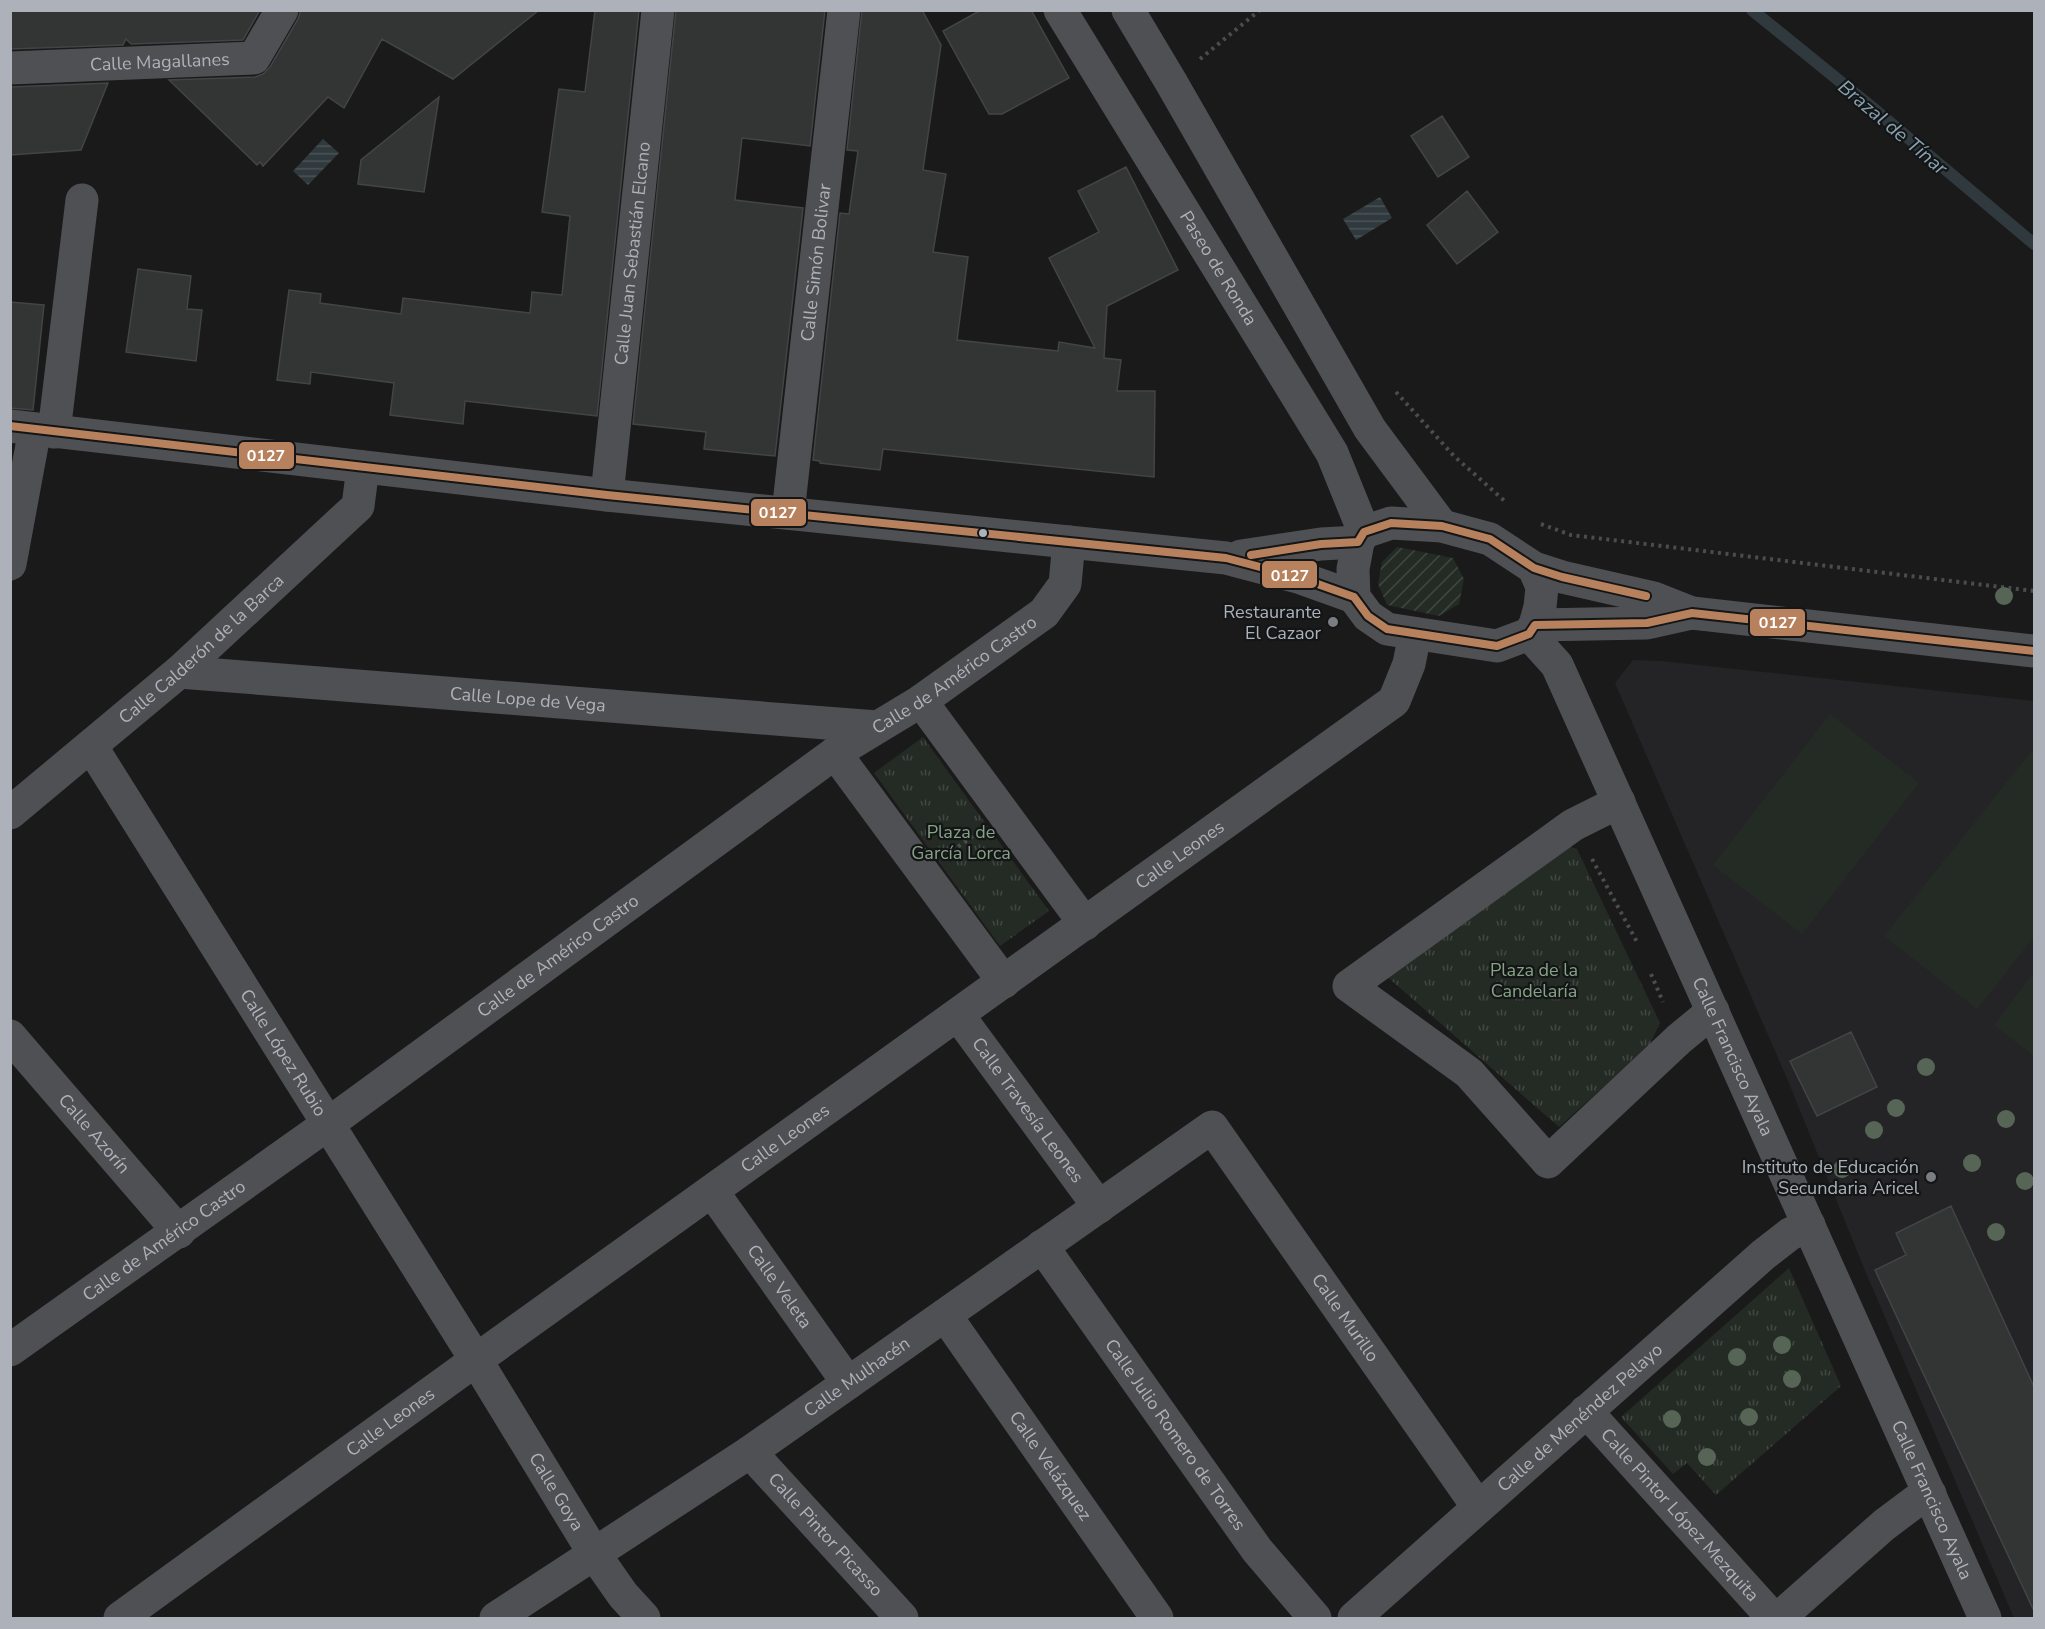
<svg xmlns="http://www.w3.org/2000/svg" width="2045" height="1629" font-family="'Nunito Sans',sans-serif">
<style>
.built{fill:#242426}
.grass{fill:url(#grass-tufts)}
.garden{fill:url(#garden-furrows)}
.pitch{fill:#242b24}
.water{fill:url(#water-rules)}
.lines{fill:none;stroke-linecap:round;stroke-linejoin:round}
.stream{stroke:#30393d;stroke-width:12}
.building{fill:#333434;stroke:#434446;stroke-width:1.5}
.path{stroke:#4a4c4e;stroke-width:4;stroke-dasharray:3 4.5;stroke-linecap:butt}
.minor{stroke:#4f5053;stroke-width:33}
.tertiary{stroke:#4f5053;stroke-width:33}
.bus-1-casing{stroke:#141516;stroke-width:12}
.bus-1{stroke:#b6815c;stroke-width:8}
.tree{fill:#566555}
.bus-dot{fill:#adb2ba;stroke:#141516;stroke-width:2}
.poi-dot{fill:#7a7d82;stroke:#141516;stroke-width:2}
.labels{text-anchor:middle;stroke-width:4.5;stroke-linejoin:round;paint-order:stroke}
.street-label{font-size:18px;fill:#adb2ba;stroke:#141516}
.poi-label{font-size:18px;fill:#adb2ba;stroke:#141516;text-anchor:end}
.park-label{font-size:18px;fill:#87a386;stroke:#141516}
.water-label{font-size:20px;font-style:italic;fill:#87a3b2;stroke:#141516}
.line-badge{stroke:#141516;stroke-width:2}
.badge-label{font-size:16px;text-anchor:middle;font-weight:bold;fill:#fff}
</style>
<defs>
<pattern id="grass-tufts" width="24" height="20" patternUnits="userSpaceOnUse" patternTransform="scale(1.5)"><rect width="24" height="20" fill="#242b24"/><path d="M3 7l-1-3M5 7V3M7 7l1-3M15 17l-1-3M17 17v-4M19 17l1-3" fill="none" stroke="#414742"/></pattern>
<pattern id="garden-furrows" width="10" height="10" patternUnits="userSpaceOnUse" patternTransform="scale(1.5)"><rect width="10" height="10" fill="#242b24"/><path d="M-1 1l2-2M0 10L10 0M9 11l2-2" fill="none" stroke="#414742"/></pattern>
<pattern id="water-rules" width="6" height="5" patternUnits="userSpaceOnUse" patternTransform="scale(1.5)"><rect width="6" height="5" fill="#30393d"/><path d="M0 2.5h6" fill="none" stroke="#4b5357"/></pattern>
</defs>
<rect width="100%" height="100%" fill="#1a1a1a"/>
<path class="built" d="M1633 660 1661 661 2034 701V1618H2014L1866 1273 1788 1081 1615 683Z"/>
<path class="grass" d="M923 737 1049 911 1000 946 874 773Z
M1559 843 1577 849 1660 1023 1649 1046 1559 1127 1383 973Z
M1789 1268 1841 1386 1716 1495 1687 1463 1673 1474 1621 1417Z"/>
<path class="garden" d="M1397 547 1453 558 1464 579 1459 604 1439 616 1387 605 1378 584 1382 562Z"/>
<path class="pitch" d="M1830 714 1919 783 1802 934 1713 865Z
M2034 748V937L1977 1009 1884 936Z
M2034 972V1056L1994 1025Z"/>
<path class="water" d="M323 139 339 153 308 185 293 171Z
M1380 197 1392 218 1356 240 1343 219Z"/>
<g class="lines">
<path class="stream" d="M1752 10 1874 109 2034 244"/>
</g>
<path class="building" d="M10 10H260L243 40 131 44 126 39 123 45 10 49Z
M301 10H539L453 79 382 39 344 108 328 97 263 166 260 162 257 165 169 80 255 77 263 74 270 67 298 19Z
M595 10H639L597 416 465 401 463 424 390 415 394 383 311 372 310 384 277 380 289 290 321 294 320 303 401 314 403 298 530 313 532 292 562 295 570 216 542 212 559 89 585 92Z
M676 10H825L810 146 742 138 735 200 803 208 775 456 704 449 706 432 633 424Z
M862 10H922L941 45 923 170 946 174 933 252 968 257 957 340 1058 351 1059 342 1095 348 1049 258 1099 232 1078 191 1126 167 1178 270 1107 306 1104 358 1121 360 1117 391H1155L1154 477 883 449 880 470 820 463V461L813 460 840 213 849 214 858 151 847 150Z
M981 10H1031L1069 78 1002 114H989L943 31Z
M108 83 81 150 10 155V87Z
M439 97 424 192 358 184 361 160Z
M1442 116 1469 157 1438 177 1411 136Z
M1467 191 1498 232 1457 264 1427 225Z
M138 269 191 276 187 309 202 310 196 361 126 352Z
M10 302 44 305 33 410 10 408Z
M1851 1032 1877 1087 1817 1116 1790 1061Z
M1951 1206 2034 1387V1611L1875 1270 1906 1255 1896 1233Z"/>
<g class="lines">
<path class="path" d="M1200 59 1260 10
M1396 392 1454 456 1507 503
M1541 524 1571 535 2034 591
M952 851 973 836
M1592 859 1637 942
M1651 974 1663 1002"/>
<g class="minor">
<path id="s1" d="M10 68 254 58 282 10"/>
<path d="M54 432 82 200"/>
<path id="s2" d="M607 495 658 10"/>
<path id="s3" d="M788 513 844 10"/>
<path d="M10 564 35 429"/>
<path id="s4" d="M1529 634 1557 665 1985 1618"/>
<path id="s5" d="M179 672 877 727"/>
<path d="M921 701 1085 924"/>
<path id="s6" d="M91 746 476 1360 595 1555 623 1595 644 1618"/>
<path d="M835 753 1004 982"/>
<path d="M1619 802 1573 825 1349 986 1469 1073 1548 1162 1679 1039 1713 1011"/>
<path id="s7" d="M958 1015 1099 1207"/>
<path id="s8" d="M10 1036 179 1232"/>
<path id="s9" d="M712 1191 848 1383"/>
<path id="s10" d="M1042 1246 1257 1550 1315 1618"/>
<path id="s11" d="M945 1315 1157 1618"/>
<path id="s12" d="M10 1350 328 1124 835 753 921 701 1044 613 1065 584 1069 542"/>
<path id="s13" d="M1586 1411 1773 1618"/>
<path id="s14" d="M750 1452 902 1618"/>
<path id="s15" d="M496 1618 750 1452 1212 1127 1478 1507"/>
<path id="s16" d="M1354 1618 1763 1255 1790 1234 1809 1225"/>
<path d="M1779 1618 1884 1525 1916 1501 1930 1494"/>
</g>
<g class="tertiary">
<path id="s17" d="M1060 10 1332 453 1364 532"/>
<path d="M1128 10 1171 82 1370 429 1442 526"/>
<path d="M10 426 607 495 1226 558 1298 577 1354 597"/>
<path d="M1241 556 1321 544 1358 542"/>
<path d="M1534 568 1542 587 1540 607 1535 625 1529 634 1497 646 1387 629 1368 616 1354 597 1353 569 1358 542 1364 532 1391 523 1442 526 1490 539 1534 568 1562 577 1654 598 1692 613 2034 651"/>
<path d="M1535 625 1647 623 1692 613"/>
<path id="s18" d="M10 813 179 672 358 506 363 467"/>
<path id="s19" d="M120 1618 476 1360 1394 701 1409 664 1415 634"/>
</g>
<defs>
<path id="bus-1" d="M10 426 607 495 1226 558 1298 577 1354 597 1368 616 1387 629 1497 646 1529 634 1535 625 1647 623 1692 613 2034 651
M1251 555 1321 544 1358 542 1364 532 1391 523 1442 526 1490 539 1534 568 1562 577 1646 596"/>
</defs>
<use href="#bus-1" class="bus-1-casing"/>
<use href="#bus-1" class="bus-1"/>
</g>
<g class="tree">
<circle cx="2004" cy="596" r="9"/>
<circle cx="1926" cy="1067" r="9"/>
<circle cx="1896" cy="1108" r="9"/>
<circle cx="2006" cy="1119" r="9"/>
<circle cx="1874" cy="1130" r="9"/>
<circle cx="1972" cy="1163" r="9"/>
<circle cx="1842" cy="1169" r="9"/>
<circle cx="2025" cy="1181" r="9"/>
<circle cx="1996" cy="1232" r="9"/>
<circle cx="1782" cy="1345" r="9"/>
<circle cx="1737" cy="1357" r="9"/>
<circle cx="1792" cy="1379" r="9"/>
<circle cx="1749" cy="1417" r="9"/>
<circle cx="1672" cy="1419" r="9"/>
<circle cx="1707" cy="1457" r="9"/>
</g>
<circle class="bus-dot" cx="983" cy="533" r="5"/>
<g class="poi-dot">
<circle cx="1333" cy="622" r="6"/>
<circle cx="1931" cy="1177" r="6"/>
</g>
<g class="labels">
<g class="street-label">
<text dy="6" stroke="none"><textPath href="#s1" startOffset="150">Calle Magallanes</textPath></text>
<text dy="6" stroke="none"><textPath href="#s2" startOffset="243">Calle Juan Sebastián Elcano</textPath></text>
<text dy="6" stroke="none"><textPath href="#s3" startOffset="252">Calle Simón Bolivar</textPath></text>
<text dy="6" stroke="none"><textPath href="#s17" startOffset="303">Paseo de Ronda</textPath></text>
<text dy="6" stroke="none"><textPath href="#s18" startOffset="252">Calle Calderón de la Barca</textPath></text>
<text dy="6" stroke="none"><textPath href="#s12" startOffset="1161">Calle de Américo Castro</textPath></text>
<text dy="6" stroke="none"><textPath href="#s5" startOffset="350">Calle Lope de Vega</textPath></text>
<text dy="6" stroke="none"><textPath href="#s19" startOffset="1306">Calle Leones</textPath></text>
<text dy="6" stroke="none"><textPath href="#s12" startOffset="675">Calle de Américo Castro</textPath></text>
<text dy="6" stroke="none"><textPath href="#s6" startOffset="362">Calle López Rubio</textPath></text>
<text dy="6" stroke="none"><textPath href="#s4" startOffset="471">Calle Francisco Ayala</textPath></text>
<text dy="6" stroke="none"><textPath href="#s7" startOffset="118">Calle Travesía Leones</textPath></text>
<text dy="6" stroke="none"><textPath href="#s8" startOffset="129">Calle Azorín</textPath></text>
<text dy="6" stroke="none"><textPath href="#s19" startOffset="820">Calle Leones</textPath></text>
<text dy="6" stroke="none"><textPath href="#s12" startOffset="189">Calle de Américo Castro</textPath></text>
<text dy="6" stroke="none"><textPath href="#s9" startOffset="117">Calle Veleta</textPath></text>
<text dy="6" stroke="none"><textPath href="#s15" startOffset="1101">Calle Murillo</textPath></text>
<text dy="6" stroke="none"><textPath href="#s15" startOffset="434">Calle Mulhacén</textPath></text>
<text dy="6" stroke="none"><textPath href="#s16" startOffset="302">Calle de Menéndez Pelayo</textPath></text>
<text dy="6" stroke="none"><textPath href="#s19" startOffset="334">Calle Leones</textPath></text>
<text dy="6" stroke="none"><textPath href="#s10" startOffset="231">Calle Julio Romero de Torres</textPath></text>
<text dy="6" stroke="none"><textPath href="#s11" startOffset="184">Calle Velázquez</textPath></text>
<text dy="6" stroke="none"><textPath href="#s6" startOffset="879">Calle Goya</textPath></text>
<text dy="6" stroke="none"><textPath href="#s4" startOffset="957">Calle Francisco Ayala</textPath></text>
<text dy="6" stroke="none"><textPath href="#s13" startOffset="140">Calle Pintor López Mezquita</textPath></text>
<text dy="6" stroke="none"><textPath href="#s14" startOffset="112">Calle Pintor Picasso</textPath></text>
</g>
<g class="poi-label">
<text x="1321" y="618">Restaurante<tspan x="1321" dy="21">El Cazaor</tspan></text>
<text x="1919" y="1173">Instituto de Educación<tspan x="1919" dy="21">Secundaria Aricel</tspan></text>
</g>
<g class="park-label">
<text x="961" y="838">Plaza de<tspan x="961" dy="21">García Lorca</tspan></text>
<text x="1534" y="976">Plaza de la<tspan x="1534" dy="21">Candelaría</tspan></text>
</g>
<g class="water-label">
<text transform="translate(1893 127) rotate(40)" y="7">Brazal de Tínar</text>
</g>
</g>
<g class="line-badge">
<rect x="238" y="441" width="57" height="29" rx="6" fill="#b6815c"/>
<rect x="750" y="498" width="57" height="29" rx="6" fill="#b6815c"/>
<rect x="1261" y="560" width="57" height="29" rx="6" fill="#b6815c"/>
<rect x="1749" y="608" width="57" height="29" rx="6" fill="#b6815c"/>
</g>
<g class="badge-label">
<text x="266" y="461">0127</text>
<text x="778" y="518">0127</text>
<text x="1290" y="581">0127</text>
<text x="1778" y="628">0127</text>
</g>
<rect width="2045" height="1629" fill="none" stroke="#adb2ba" stroke-width="24"/>
</svg>
